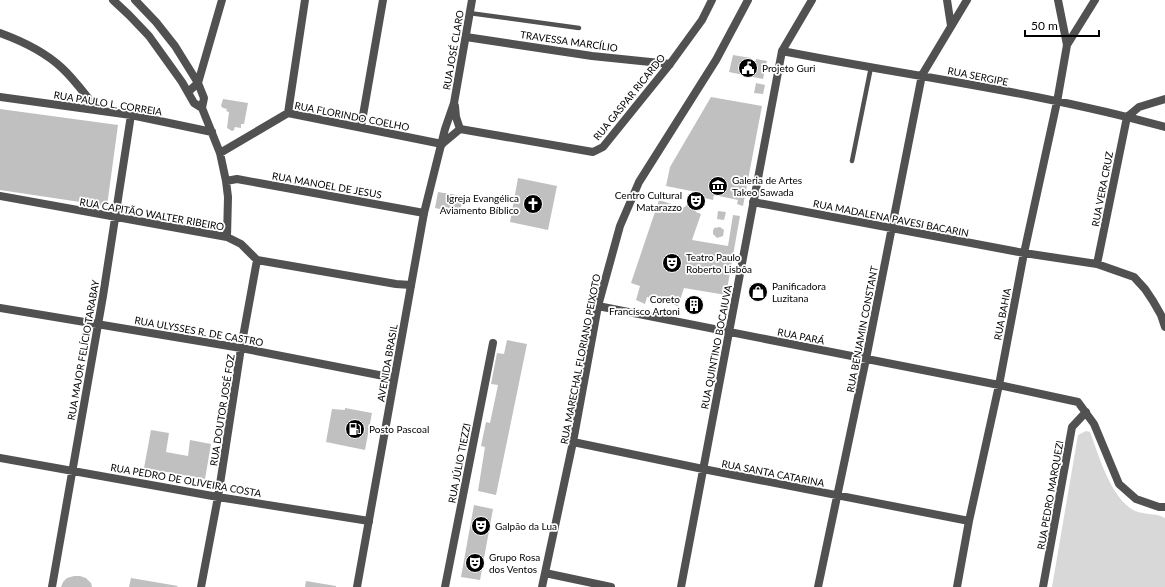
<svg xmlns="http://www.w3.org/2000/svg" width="1165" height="587" font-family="Lato,sans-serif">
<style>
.green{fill:#d8d8d8}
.building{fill:#c0c0c0}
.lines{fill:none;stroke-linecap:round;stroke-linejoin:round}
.service{stroke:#515151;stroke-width:4.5}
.minor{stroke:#515151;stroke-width:8}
.tertiary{stroke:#515151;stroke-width:8}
.labels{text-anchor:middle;stroke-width:3.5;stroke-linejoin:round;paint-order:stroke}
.street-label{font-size:10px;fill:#000;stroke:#fff}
.poi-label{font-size:10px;fill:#000;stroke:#fff;text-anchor:start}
</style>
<rect width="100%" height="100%" fill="#fff"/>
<path class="green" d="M1086 431 1090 432C1099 456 1111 499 1135 511 1145 515 1157 513 1165 518V587H1052L1078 435Z"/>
<path class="building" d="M733 55 751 58 750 63 755 64 756 59 767 61 763 79 729 72Z
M756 83 765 85 763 94 754 93Z
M711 97 762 106 743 206 737 204 738 200 714 195 713 200 704 198 695 197 696 192 666 186 670 167Z
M223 99 248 103 244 124H241V128L235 127 234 130 232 131 227 128 229 112 226 111 227 109 223 108 221 106Z
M0 109 118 125 107 206 0 190Z
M518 178 557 186 548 230 510 222Z
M438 192 463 196 460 213 435 208Z
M659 200 683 208 687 205 694 208 696 212 701 214 692 240 728 246 733 215 740 216 726 295 684 288 678 306 647 297 645 304 636 300 640 286 631 283Z
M718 211 726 212 724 220 717 219Z
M720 227 724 230 723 236 717 238 713 234V231L714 228Z
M691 298 700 300 698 312 688 311Z
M507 340 527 344 496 495 478 491 485 447 481 446 486 422 490 423 498 385 491 384 497 353 504 354Z
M345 408 372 413 365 450 326 442 332 409 345 410Z
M151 430 169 433 166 452 188 456 190 440 211 444 205 479 144 468Z
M474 505 493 509 480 580 461 577Z
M74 576H80L86 578 91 583 92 587H61L63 582 67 578Z
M131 578 178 586 177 587H129Z
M306 581 336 586V587H305Z"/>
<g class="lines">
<path class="service" d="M469 13 579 28
M852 161 871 67"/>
<path class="minor" d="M113 0 129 15 149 36 182 82 194 103 202 108
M135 0 156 22 175 46 198 83 204 98 202 108 220 153 226 181 228 197 227 237
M947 0 951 26
M0 33C22 41 45 52 62 68 75 80 86 96 98 110
M466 37 592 56 670 64
M1067 45 1095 0
M782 51C909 76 1039 92 1165 127
M188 92 198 83 222 0
M0 97 131 115 212 132
M288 113 305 0
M1127 117 1139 107 1165 99
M361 127 383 0
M460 129 593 152 603 147 670 64 702 20 712 0
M220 153 288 113 442 144
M226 181 237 179 424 213
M0 196 227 237 241 244 257 260 396 284 411 285
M753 202 1024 253 1097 264 1134 277 1145 289 1153 301 1161 315 1165 327
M1097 264 1127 117
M598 306 999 385 1078 402 1094 424 1119 484 1136 499 1159 507H1165
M0 308 241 348 394 378
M573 442 703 469 969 521
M0 458 218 497 369 521
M545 573 611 587
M52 587 103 296 131 115
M201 587 218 497 241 348 257 260
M445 587 493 343
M542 587 573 442 598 306 620 226 639 182 716 60 748 0
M681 587 782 51 812 0
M818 587 866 359 922 75 967 0
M957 587 969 521 999 385 1024 253 1057 102 1067 45 1058 0
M1043 587 1072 427 1086 412"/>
<path class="tertiary" d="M442 144 460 129 456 117 455 106
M357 587 424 213 445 129 454 103 472 0"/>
</g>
<defs>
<symbol id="civic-disc" viewBox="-11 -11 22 22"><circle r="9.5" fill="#000" stroke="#fff"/><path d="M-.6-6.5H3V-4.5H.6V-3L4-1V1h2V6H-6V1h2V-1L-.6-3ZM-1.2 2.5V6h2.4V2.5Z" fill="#fff"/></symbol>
<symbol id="museum-disc" viewBox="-11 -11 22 22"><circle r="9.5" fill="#000" stroke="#fff"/><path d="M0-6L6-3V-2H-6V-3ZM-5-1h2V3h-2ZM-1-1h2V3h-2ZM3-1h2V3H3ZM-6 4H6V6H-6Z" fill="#fff"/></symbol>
<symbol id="theatre-disc" viewBox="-11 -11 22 22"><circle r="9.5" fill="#000" stroke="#fff"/><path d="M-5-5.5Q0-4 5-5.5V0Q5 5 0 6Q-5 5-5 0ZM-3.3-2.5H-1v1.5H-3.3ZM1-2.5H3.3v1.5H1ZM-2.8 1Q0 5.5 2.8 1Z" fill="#fff"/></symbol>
<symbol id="church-disc" viewBox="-11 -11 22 22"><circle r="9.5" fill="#000" stroke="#fff"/><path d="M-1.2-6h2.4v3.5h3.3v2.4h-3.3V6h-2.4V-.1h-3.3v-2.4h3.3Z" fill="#fff"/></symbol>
<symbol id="shop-disc" viewBox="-11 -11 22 22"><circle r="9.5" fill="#000" stroke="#fff"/><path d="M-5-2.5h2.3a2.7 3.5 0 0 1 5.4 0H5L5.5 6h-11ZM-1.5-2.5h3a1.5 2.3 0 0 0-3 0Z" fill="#fff"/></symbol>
<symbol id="building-disc" viewBox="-11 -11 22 22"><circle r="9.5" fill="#000" stroke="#fff"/><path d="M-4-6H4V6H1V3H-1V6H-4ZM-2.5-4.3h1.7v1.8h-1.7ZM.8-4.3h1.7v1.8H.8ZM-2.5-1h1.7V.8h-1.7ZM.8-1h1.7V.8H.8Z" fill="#fff"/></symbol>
<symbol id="fuel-disc" viewBox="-11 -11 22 22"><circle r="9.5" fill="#000" stroke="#fff"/><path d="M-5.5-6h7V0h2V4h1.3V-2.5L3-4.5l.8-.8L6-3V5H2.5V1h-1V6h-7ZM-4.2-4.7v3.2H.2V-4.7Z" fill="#fff"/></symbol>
</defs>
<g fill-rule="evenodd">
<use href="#civic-disc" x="737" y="57" width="22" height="22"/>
<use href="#museum-disc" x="707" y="175" width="22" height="22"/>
<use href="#theatre-disc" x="685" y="190" width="22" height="22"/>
<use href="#church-disc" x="522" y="193" width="22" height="22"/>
<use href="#theatre-disc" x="661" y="252" width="22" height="22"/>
<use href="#shop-disc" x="747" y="281" width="22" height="22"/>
<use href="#building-disc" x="683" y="294" width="22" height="22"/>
<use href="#fuel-disc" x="344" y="418" width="22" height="22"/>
<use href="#theatre-disc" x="470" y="515" width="22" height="22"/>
<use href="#theatre-disc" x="464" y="552" width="22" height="22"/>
</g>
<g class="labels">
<g class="street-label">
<text transform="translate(569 41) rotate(8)" y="4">TRAVESSA MARCÍLIO</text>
<text transform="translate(453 50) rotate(-80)" y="4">RUA JOSÉ CLARO</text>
<text transform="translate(978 76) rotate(11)" y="4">RUA SERGIPE</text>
<text transform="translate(629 97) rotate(-51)" y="4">RUA GASPAR RICARDO</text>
<text transform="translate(108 103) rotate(9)" y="4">RUA PAULO L. CORREIA</text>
<text transform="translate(352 116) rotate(11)" y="4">RUA FLORINDO COELHO</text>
<text transform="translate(327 185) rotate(10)" y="4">RUA MANOEL DE JESUS</text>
<text transform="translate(1102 189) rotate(-79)" y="4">RUA VERA CRUZ</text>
<text transform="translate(152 214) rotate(10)" y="4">RUA CAPITÃO WALTER RIBEIRO</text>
<text transform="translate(891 218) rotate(11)" y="4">RUA MADALENA PAVESI BACARIN</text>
<text transform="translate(1002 314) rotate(-79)" y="4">RUA BAHIA</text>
<text transform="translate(862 329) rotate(-79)" y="4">RUA BENJAMIN CONSTANT</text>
<text transform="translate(199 331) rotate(10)" y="4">RUA ULYSSES R. DE CASTRO</text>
<text transform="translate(801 336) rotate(11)" y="4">RUA PARÁ</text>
<text transform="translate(716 347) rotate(-79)" y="4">RUA QUINTINO BOCAIUVA</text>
<text transform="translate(83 350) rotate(-80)" y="4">RUA MAJOR FELÍCIO TARABAY</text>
<text transform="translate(580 359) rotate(-79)" y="4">RUA MARECHAL FLORIANO PEIXOTO</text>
<text transform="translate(387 363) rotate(-80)" y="4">AVENIDA BRASIL</text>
<text transform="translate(222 410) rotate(-81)" y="4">RUA DOUTOR JOSÉ FOZ</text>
<text transform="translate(459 463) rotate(-79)" y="4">RUA JÚLIO TIEZZI</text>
<text transform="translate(773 473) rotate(11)" y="4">RUA SANTA CATARINA</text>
<text transform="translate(186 480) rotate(10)" y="4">RUA PEDRO DE OLIVEIRA COSTA</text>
<text transform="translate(1050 495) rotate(-80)" y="4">RUA PEDRO MARQUEZI</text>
</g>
<g class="poi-label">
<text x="762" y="72">Projeto Guri</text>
<text x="732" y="184">Galeria de Artes<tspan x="732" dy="12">Takeo Sawada</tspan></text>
<text x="682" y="199" text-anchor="end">Centro Cultural<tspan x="682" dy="12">Matarazzo</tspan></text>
<text x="519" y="202" text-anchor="end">Igreja Evangélica<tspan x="519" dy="12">Aviamento Bíblico</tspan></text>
<text x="686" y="261">Teatro Paulo<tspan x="686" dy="12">Roberto Lisbôa</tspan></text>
<text x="772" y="290">Panificadora<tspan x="772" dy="12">Luzitana</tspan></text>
<text x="680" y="303" text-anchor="end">Coreto<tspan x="680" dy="12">Francisco Artoni</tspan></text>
<text x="369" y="433">Posto Pascoal</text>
<text x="495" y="530">Galpão da Lua</text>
<text x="489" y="561">Grupo Rosa<tspan x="489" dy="12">dos Ventos</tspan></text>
</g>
</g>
<path d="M1025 30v6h74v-6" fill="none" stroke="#000000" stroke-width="2"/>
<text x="1031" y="30" font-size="12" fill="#000000" stroke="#ffffff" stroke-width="3" paint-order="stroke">50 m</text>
</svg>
